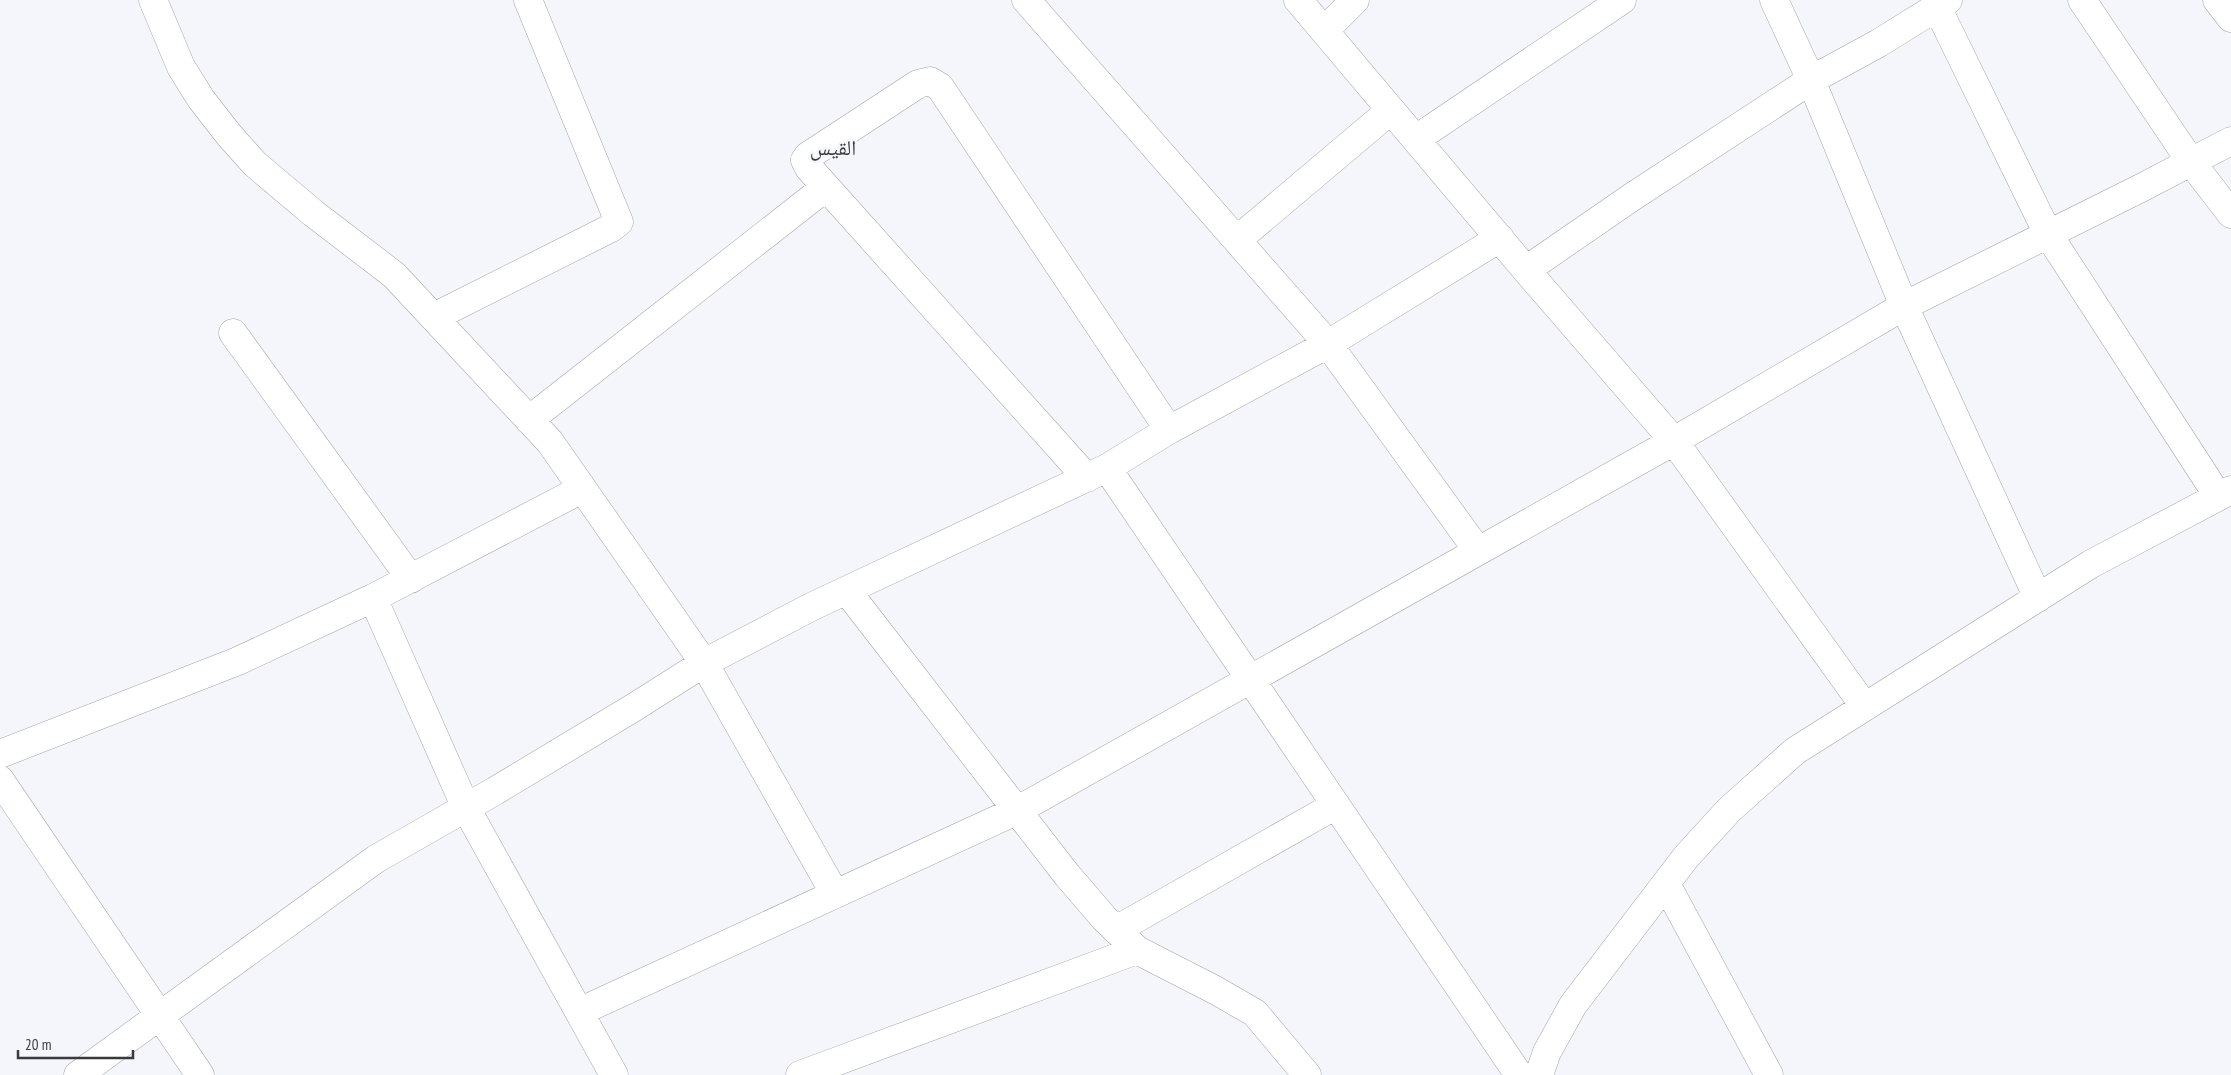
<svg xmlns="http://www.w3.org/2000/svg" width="2231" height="1075" font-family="'PT Sans Narrow','Noto Naskh Arabic',sans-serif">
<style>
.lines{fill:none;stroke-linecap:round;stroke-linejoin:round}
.minor-casing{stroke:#a3a4a8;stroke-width:29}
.minor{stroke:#fff;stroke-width:28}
.labels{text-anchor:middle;stroke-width:5;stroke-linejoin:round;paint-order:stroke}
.quarter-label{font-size:21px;fill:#3a3a3c;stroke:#f5f6fb}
</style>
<rect width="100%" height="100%" fill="#f5f6fb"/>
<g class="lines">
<defs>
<path id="minor" d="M153 0 181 67 201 99 229 135 255 164 313 213 394 275 550 442 704 663 835 894
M1026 0 1328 344 1478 551
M1298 0 1526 270 1674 441 1865 707
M1774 0 1811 80 1904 306 2038 598
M2082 0 2191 162 2231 214
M2217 0 2231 18
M1937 7 2048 234 2218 496
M1324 31 1355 0
M1416 139 1622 0
M1237 240 1391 110
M1526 270 1632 197 1811 80 1879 43 1948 0
M434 317 611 228 619 222 528 0
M233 333 411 579
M529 420 826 187
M1107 468 1519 1075
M1087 478 809 168 805 160 808 156 918 84 930 81 940 87 1169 430
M847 591 1067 875 1104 918 1137 950 1217 991 1255 1013 1307 1075
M373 598 466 808 614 1075
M0 754 238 661 373 598 582 489
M0 780 200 1075
M1666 884 1769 1075
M1116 930 1336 805
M579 1012 1018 810 1674 441 1904 306 2143 187 2231 141
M78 1075 376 859 495 791 633 708 704 663 811 607 1107 468 1169 430 1328 344 1500 238
M800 1075 1137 950
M1539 1075 1547 1052 1573 1005 1686 857 1729 810 1795 751 2091 564 2231 490"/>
</defs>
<use href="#minor" class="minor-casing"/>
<use href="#minor" class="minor"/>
</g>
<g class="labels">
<g class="quarter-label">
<text x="833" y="155">القيس</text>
</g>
</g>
<path d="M18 1050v8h115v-8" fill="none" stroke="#3a3a3c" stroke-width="2.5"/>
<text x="25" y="1050" font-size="15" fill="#3a3a3c" stroke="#f5f6fb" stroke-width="4" paint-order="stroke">20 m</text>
</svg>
